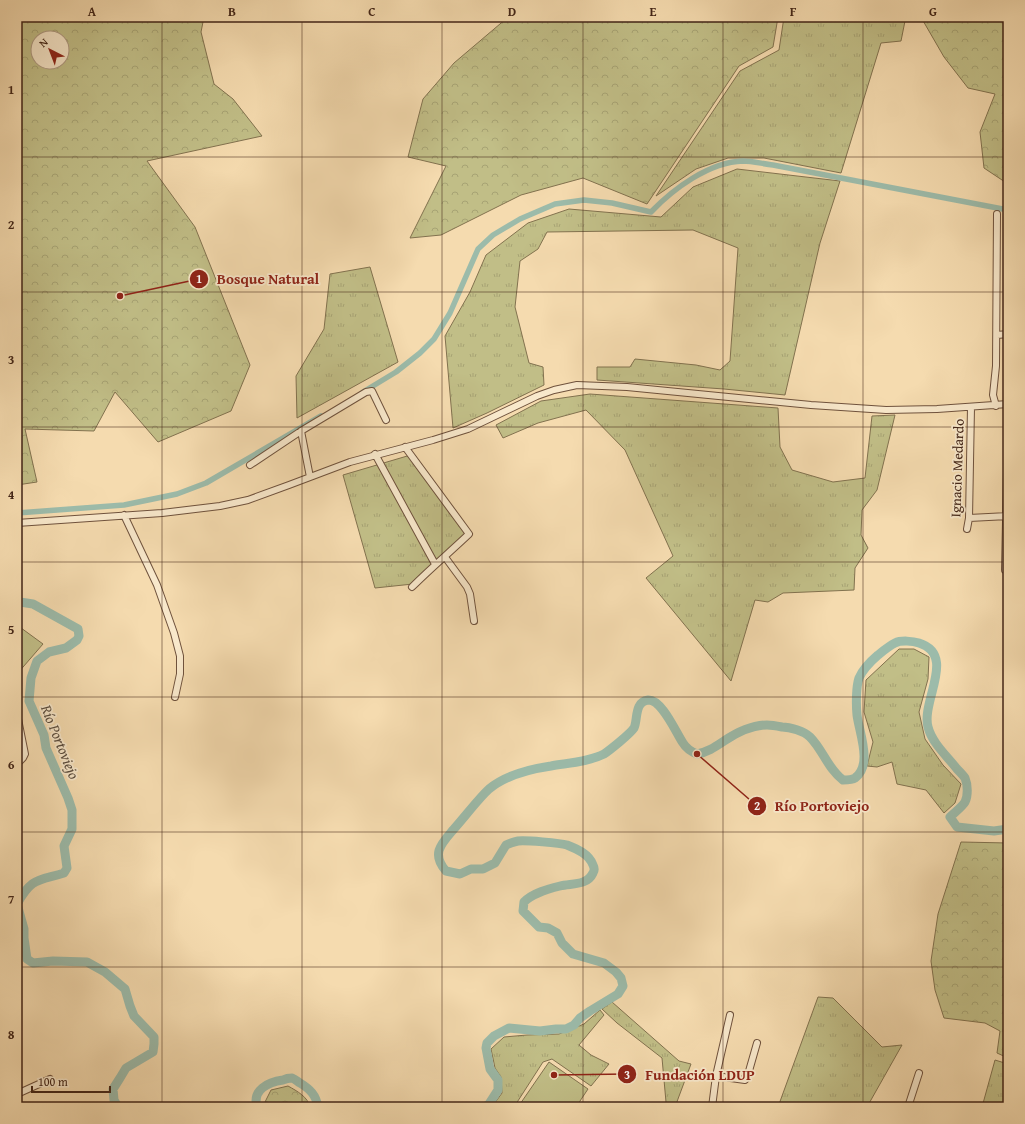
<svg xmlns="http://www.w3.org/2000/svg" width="1025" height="1124" font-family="'Gentium Book Plus',serif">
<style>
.grass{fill:url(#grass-tufts);stroke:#82724f}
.forest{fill:url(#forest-crowns);stroke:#82724f;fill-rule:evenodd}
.pitch{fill:#c1be87;stroke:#82724f}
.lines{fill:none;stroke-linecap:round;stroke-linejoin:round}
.canal{stroke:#9cbbaa;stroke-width:5.5}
.river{stroke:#9cbbaa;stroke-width:9}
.minor-casing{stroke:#6f523d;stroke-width:8}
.minor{stroke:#f8e8cb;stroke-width:6}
.grid{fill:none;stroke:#422517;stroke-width:1;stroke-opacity:0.55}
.labels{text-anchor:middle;stroke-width:3.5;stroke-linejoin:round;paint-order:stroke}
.street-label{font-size:14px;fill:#422517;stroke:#f8e8cb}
.water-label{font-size:15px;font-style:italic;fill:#584a3c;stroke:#f8e8cb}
.leader{fill:none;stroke:#8f2418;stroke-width:1.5}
.callout-dot{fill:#8f2418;stroke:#f8e8cb;stroke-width:1.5}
.mark-label{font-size:12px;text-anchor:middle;font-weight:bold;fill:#fff}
.callout-label{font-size:15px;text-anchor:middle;font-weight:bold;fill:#8f2418;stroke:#f8e8cb;stroke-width:3.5;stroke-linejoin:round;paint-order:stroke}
.neatline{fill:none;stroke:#422517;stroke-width:1.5}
.grid-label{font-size:13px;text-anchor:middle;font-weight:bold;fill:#422517}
</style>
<defs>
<pattern id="grass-tufts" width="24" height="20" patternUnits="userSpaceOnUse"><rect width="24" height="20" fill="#c1be87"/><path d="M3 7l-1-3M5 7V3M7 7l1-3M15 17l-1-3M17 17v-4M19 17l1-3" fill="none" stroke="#a7a374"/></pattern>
<pattern id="forest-crowns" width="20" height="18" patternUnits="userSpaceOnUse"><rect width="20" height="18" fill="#c1be87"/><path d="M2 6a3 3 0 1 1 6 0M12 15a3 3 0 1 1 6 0" fill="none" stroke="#a7a374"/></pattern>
</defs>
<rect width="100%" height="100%" fill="#f5dbaf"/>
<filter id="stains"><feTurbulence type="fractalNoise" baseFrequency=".005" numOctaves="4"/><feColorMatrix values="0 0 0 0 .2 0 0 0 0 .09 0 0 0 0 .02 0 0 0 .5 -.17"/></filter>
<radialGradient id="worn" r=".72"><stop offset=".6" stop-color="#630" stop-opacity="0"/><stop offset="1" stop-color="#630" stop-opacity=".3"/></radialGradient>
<path class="grass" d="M784 17H834L905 21 901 41 881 43 841 173 764 158H728L696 169 656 196 740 71 779 50Z
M737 169 840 181 820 243 785 395 724 389 597 380V367H630L635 359 696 365 720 370 730 361 738 248 693 230 547 232 538 249 520 261 515 307 529 363 543 367 544 385 487 413 453 428 445 336 470 292 486 255 528 223 569 209 661 217 693 187Z
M370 267 398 362 297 418 296 376 324 329 330 274Z
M590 394 778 408 780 447 792 470 833 482 865 478 872 416 895 415 877 490 862 510 861 535 868 548 855 568 854 590 783 593 768 602 755 600 731 681 646 578 673 556 625 450 586 410 538 423 503 438 496 425 541 401Z
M414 454 472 534 413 584 375 588 343 475Z
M899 649H914L929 657 928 679 919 712 925 739 943 765 961 784 955 803 944 813 926 790 897 784 892 762 877 767 867 766 873 742 864 712 866 680Z
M818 997 833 998 882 1047 902 1045 867 1107H778Z
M612 1002 679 1061 691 1064 675 1107H671L666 1102 662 1058 617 1023 602 1009Z
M600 1010 604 1015 579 1045 591 1055 609 1064 591 1086 552 1059 543 1062 514 1107H496L494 1104 502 1093 501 1077 495 1068 491 1049 504 1037 527 1035 559 1034 584 1024Z
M995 1060 1008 1064V1107H982Z"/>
<path class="forest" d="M17 17H204L201 32 214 84 233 99 262 136 147 161 195 227 250 365 231 411 158 442 115 392 94 431 25 429 37 482 17 485ZM38 38H62V62H38Z
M537 17H778L773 47 739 66 647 204 583 178 521 195 441 235 410 238 446 166 408 157 423 99 454 63 507 18Z
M922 19H1008V184L984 168 980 132 995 94 968 88 944 57Z
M961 842 1008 843V1058L997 1053 1000 1031 985 1023 944 1018 935 990 931 961 938 914Z
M288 1086C297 1091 308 1097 310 1107H265V1102L271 1090Z"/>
<path class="pitch" d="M17 625 43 644 17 674Z
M549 1062 588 1089 576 1107H518Z"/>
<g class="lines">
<path class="canal" d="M363 392 396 372 420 353 434 339 450 313 478 249 493 235 520 219 555 204 584 200 612 203 651 212C673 189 709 162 743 161 753 161 763 164 773 165L1008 210
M17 513 124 505 177 494 206 483 321 416"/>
<path class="river" d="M17 604 20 602 33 604 78 629 79 636 77 640 66 648 49 652 37 661 31 678 29 701 44 735 46 748 68 798 72 810V829L64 846 67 868 64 873C38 881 32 877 17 904
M17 904 24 929V938L27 959 33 963 53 961 87 962 105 972 125 989 130 1006 134 1016 154 1037V1044L153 1052 126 1068 120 1078 113 1089 114 1100 118 1107
M257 1107C252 1090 268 1082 283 1080 285 1079 289 1078 292 1078 295 1079 298 1082 300 1083 310 1089 316 1095 318 1107
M484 1107 489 1104 498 1090V1080L490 1069 486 1048 487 1043 494 1036 509 1028 540 1031 556 1029H566L574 1025 580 1018 590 1011 618 994 623 986 621 978 616 972 604 963 573 954 562 943 557 933 548 928 539 927 523 911 524 902C533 893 548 889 560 886 571 883 587 886 593 873 595 870 594 867 593 865 589 854 577 849 567 845 560 843 525 840 518 841 513 842 510 843 506 845L495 863 483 869H471L460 874 446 871C431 854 441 844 453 830 464 818 478 799 489 789 506 775 530 769 551 766 568 763 588 762 604 754 610 750 630 734 634 728 638 720 634 702 648 700 662 699 676 733 683 743 686 748 692 752 697 754 708 752 715 747 724 741 736 733 752 725 767 725 771 725 777 726 782 727 790 727 804 731 810 737 823 750 828 769 843 780 846 780 852 780 855 778 873 765 859 732 857 715 856 705 856 687 859 678 863 669 871 661 878 655 883 651 889 646 895 643 901 640 913 641 919 643 957 655 921 701 928 727 932 743 947 756 957 769 960 772 963 775 965 778 968 785 968 796 965 802 963 806 954 813 950 817L957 827 994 831 1008 829"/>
<defs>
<path id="minor" d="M997 335 1008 334
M996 406 993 395 996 366 997 214
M301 431 310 477
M405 447 469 534C450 552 430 569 412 587
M375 454 435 564
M250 465 301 431 366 392 372 391 386 420
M124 515 157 585 174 633 180 656V674L175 697
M969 518 1008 516
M17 523 162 513 220 506 248 500 289 485 350 462 433 440 468 429 537 396 554 390 577 385 627 387 811 405 886 410 937 409 1008 404
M967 529 969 518 971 407
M445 557 467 587 470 594 474 621
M1005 570 1008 424
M17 764 23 758 25 754 18 719
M716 1076 745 1080 747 1078 757 1043
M17 1094 50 1079
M712 1107 716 1076 730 1015
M908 1107 919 1073"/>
</defs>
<use href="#minor" class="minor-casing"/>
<use href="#minor" class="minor"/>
</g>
<path class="grid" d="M162 17V1107M302 17V1107M442 17V1107M583 17V1107M723 17V1107M863 17V1107M17 157H1008M17 292H1008M17 427H1008M17 562H1008M17 697H1008M17 832H1008M17 967H1008"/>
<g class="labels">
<g class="street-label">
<text transform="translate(957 468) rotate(-88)" y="5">Ignacio Medardo</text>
</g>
<g class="water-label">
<text transform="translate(60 742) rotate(68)" y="5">Río Portoviejo</text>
</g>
</g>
<path class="leader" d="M120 296L199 279M697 754L757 806M554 1075L627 1074"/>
<g class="callout-dot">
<circle cx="120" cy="296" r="4"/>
<circle cx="697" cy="754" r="4"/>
<circle cx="554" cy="1075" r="4"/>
<circle cx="199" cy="279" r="10"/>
<circle cx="757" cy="806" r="10"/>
<circle cx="627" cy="1074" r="10"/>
</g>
<g class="mark-label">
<text x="199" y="283">1</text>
<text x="757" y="810">2</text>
<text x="627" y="1079">3</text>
</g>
<g class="callout-label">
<text x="268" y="284">Bosque Natural</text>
<text x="822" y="811">Río Portoviejo</text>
<text x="700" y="1080">Fundación LDUP</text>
</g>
<rect width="1025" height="1124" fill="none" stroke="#f5dbaf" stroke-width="44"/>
<g transform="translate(50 50) rotate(318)"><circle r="19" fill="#f8e8cb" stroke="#af9a83"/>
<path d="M0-3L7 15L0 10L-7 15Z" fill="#8f2418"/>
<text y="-6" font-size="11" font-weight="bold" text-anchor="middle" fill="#422517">N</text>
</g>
<path d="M32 1086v6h78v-6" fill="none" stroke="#422517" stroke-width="2"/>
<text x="38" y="1086" font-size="12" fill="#422517" stroke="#f8e8cb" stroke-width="3" paint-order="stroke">100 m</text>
<rect x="22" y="22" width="981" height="1080" class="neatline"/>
<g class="grid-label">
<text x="92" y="16">A</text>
<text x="232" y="16">B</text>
<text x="372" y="16">C</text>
<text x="512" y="16">D</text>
<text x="653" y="16">E</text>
<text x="793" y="16">F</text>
<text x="933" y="16">G</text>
<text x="11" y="94">1</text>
<text x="11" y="229">2</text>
<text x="11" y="364">3</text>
<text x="11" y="499">4</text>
<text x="11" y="634">5</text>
<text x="11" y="769">6</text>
<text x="11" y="904">7</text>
<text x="11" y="1039">8</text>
</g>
<rect width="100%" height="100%" filter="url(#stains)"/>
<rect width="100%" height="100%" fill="url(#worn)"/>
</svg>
